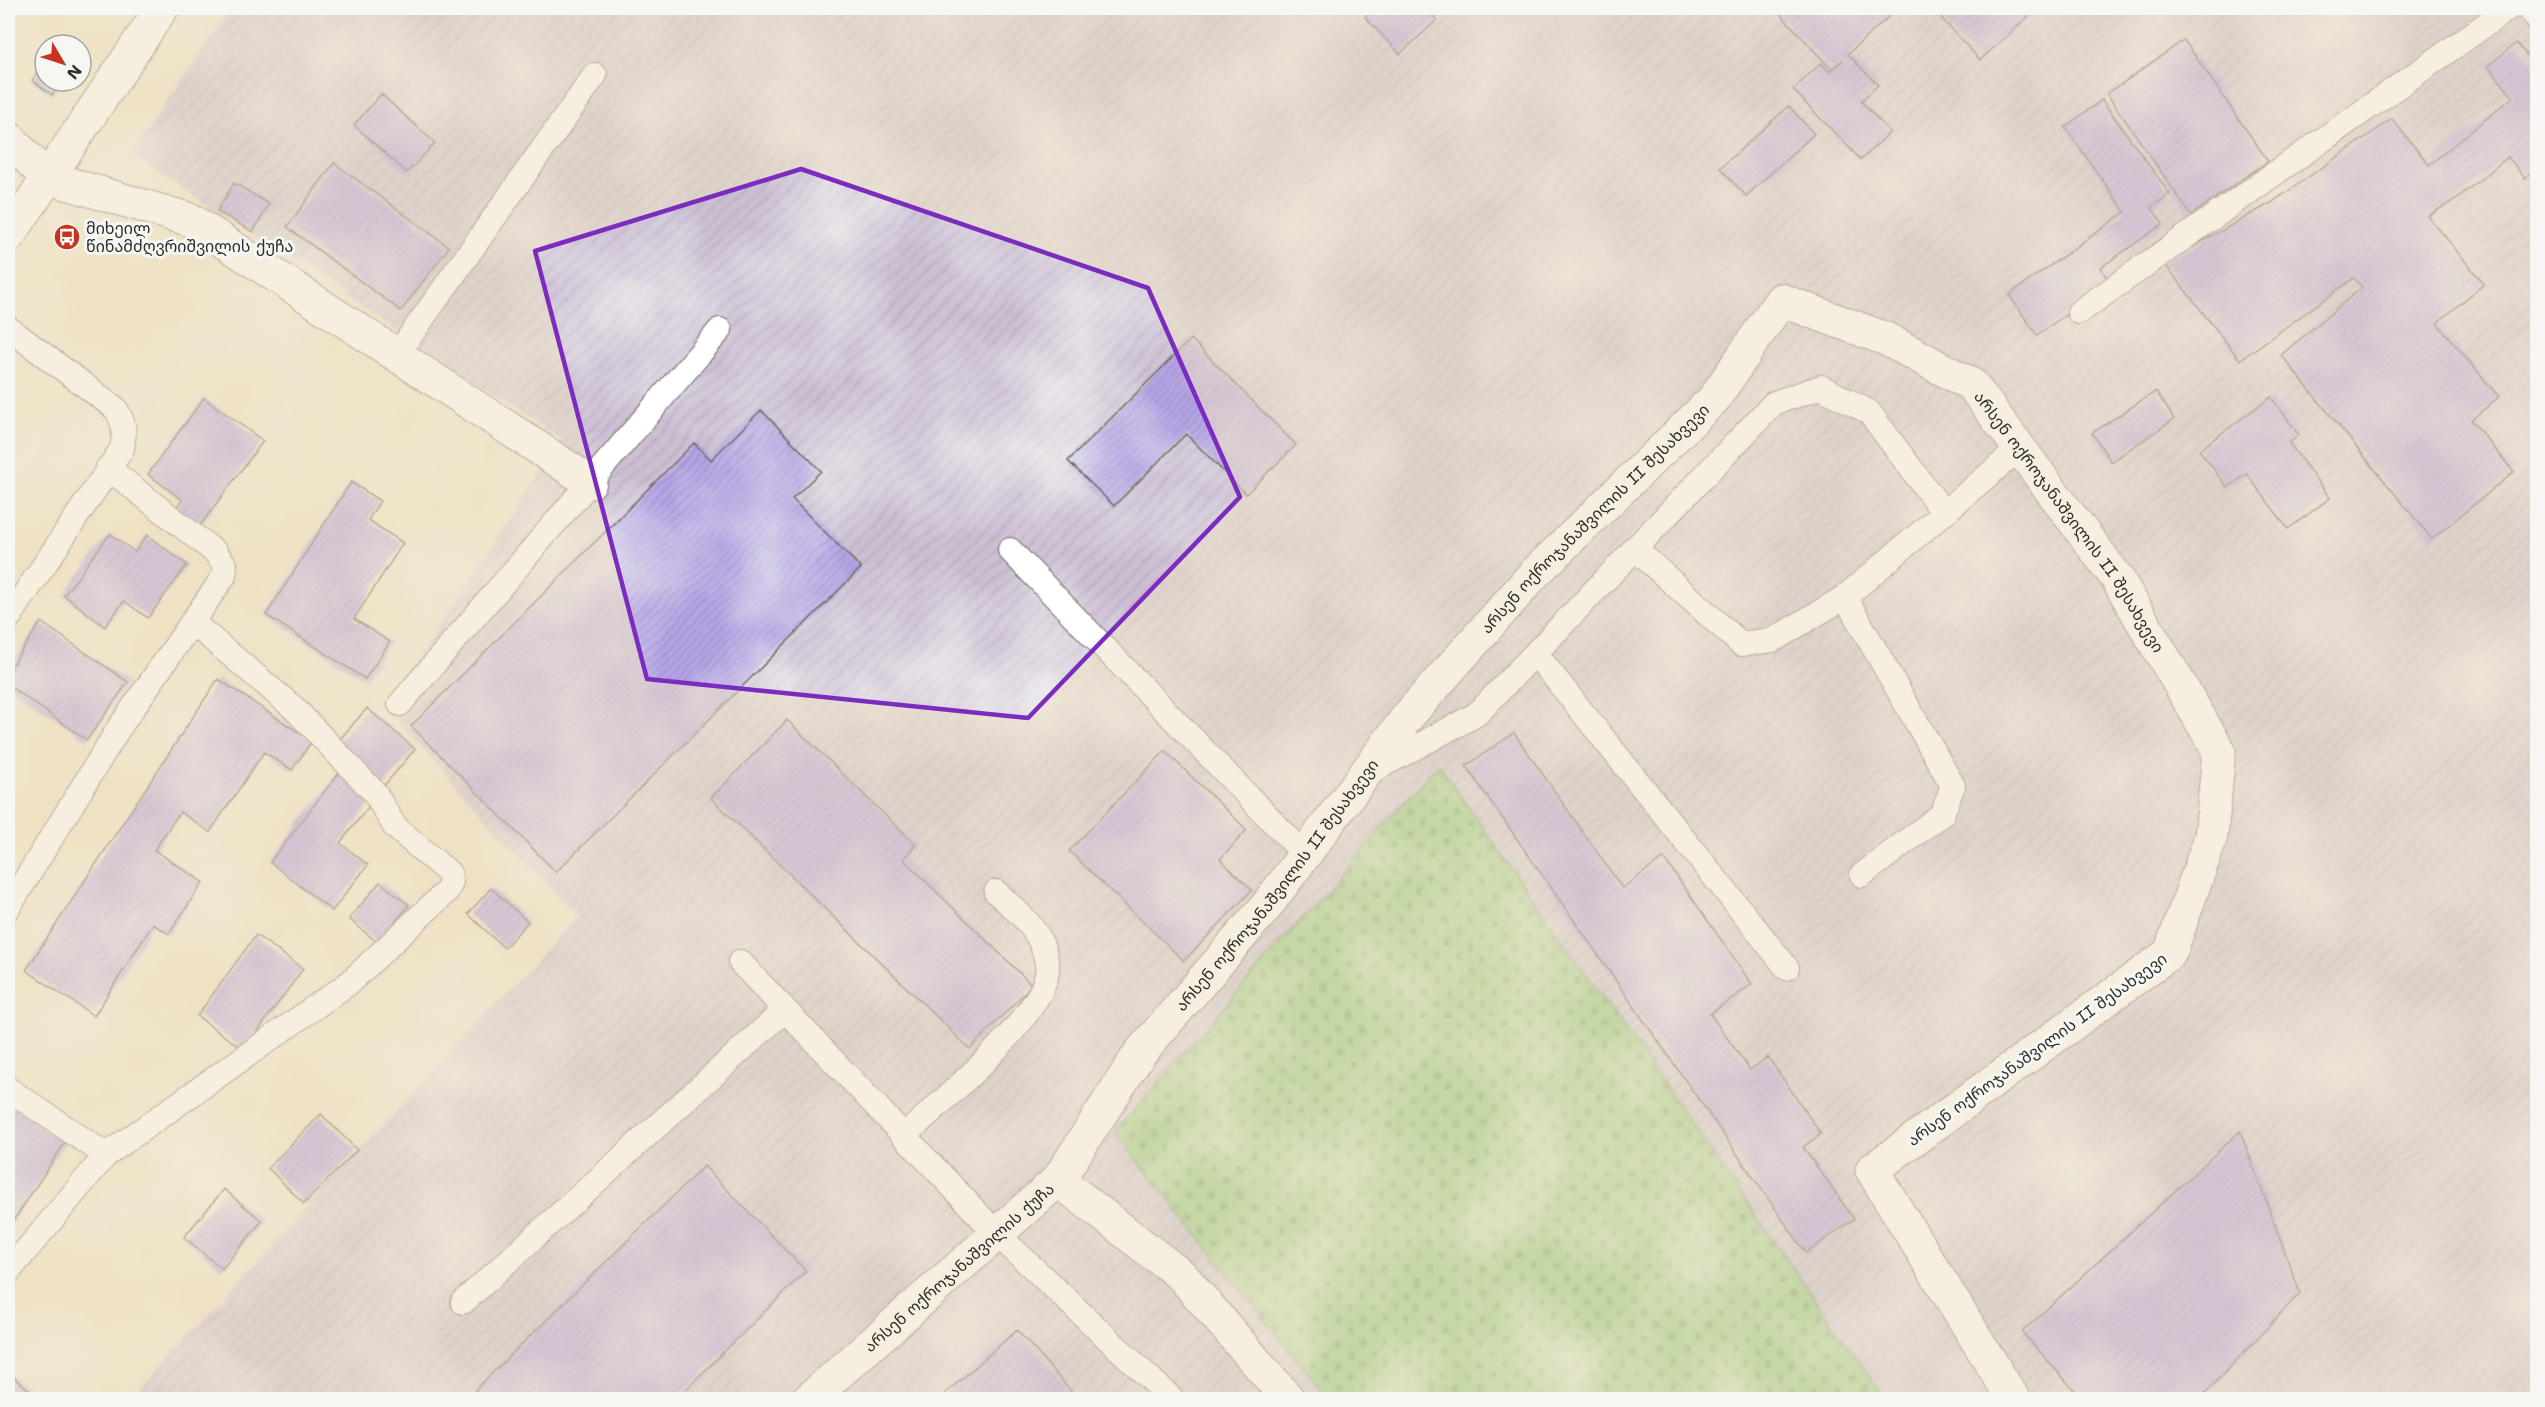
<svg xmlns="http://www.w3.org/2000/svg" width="2545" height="1407" font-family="'Shantell Sans','Noto Sans Georgian',sans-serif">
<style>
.industrial{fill:url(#industrial-furrows)}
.cemetery{fill:url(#cemetery-stones);stroke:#5e7a54;stroke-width:1.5}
.building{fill:url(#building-hatch)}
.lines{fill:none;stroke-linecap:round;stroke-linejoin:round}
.service-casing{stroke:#706b61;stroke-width:26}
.minor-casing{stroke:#706b61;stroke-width:35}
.trunk-casing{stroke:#706b61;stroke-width:35}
.service{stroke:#fff;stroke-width:24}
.minor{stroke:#fff;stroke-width:33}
.trunk{stroke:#fff;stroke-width:33}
.marked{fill:none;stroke:#7b2cbf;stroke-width:4.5;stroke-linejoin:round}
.labels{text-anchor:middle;stroke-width:6;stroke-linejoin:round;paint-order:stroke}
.poi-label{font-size:16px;fill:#2b2b2b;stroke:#f6f6f2;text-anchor:start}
.street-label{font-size:16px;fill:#2b2b2b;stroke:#f6f6f2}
</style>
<defs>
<pattern id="industrial-furrows" width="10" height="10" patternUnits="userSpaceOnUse" patternTransform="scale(1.5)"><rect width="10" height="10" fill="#ccbfd4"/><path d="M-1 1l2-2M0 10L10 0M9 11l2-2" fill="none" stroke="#afa4b6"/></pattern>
<pattern id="cemetery-stones" width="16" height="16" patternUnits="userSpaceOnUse" patternTransform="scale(1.5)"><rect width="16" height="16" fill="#90c97c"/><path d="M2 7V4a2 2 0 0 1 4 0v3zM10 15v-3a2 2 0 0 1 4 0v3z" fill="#76a366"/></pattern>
<pattern id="building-hatch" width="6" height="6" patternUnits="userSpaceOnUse" patternTransform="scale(1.5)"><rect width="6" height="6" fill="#b6a5e8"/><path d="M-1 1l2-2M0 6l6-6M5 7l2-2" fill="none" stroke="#9487bc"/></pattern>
</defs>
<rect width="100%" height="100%" fill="#f6f6f2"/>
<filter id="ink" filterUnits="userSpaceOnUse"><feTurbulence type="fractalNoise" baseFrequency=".0167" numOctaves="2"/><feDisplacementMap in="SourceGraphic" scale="12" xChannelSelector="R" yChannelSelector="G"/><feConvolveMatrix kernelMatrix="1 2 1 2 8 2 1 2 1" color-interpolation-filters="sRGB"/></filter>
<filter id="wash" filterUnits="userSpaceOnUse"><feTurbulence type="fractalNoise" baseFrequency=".008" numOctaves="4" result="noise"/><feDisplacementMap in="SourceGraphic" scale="24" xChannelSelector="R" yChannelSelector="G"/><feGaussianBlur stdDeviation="1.35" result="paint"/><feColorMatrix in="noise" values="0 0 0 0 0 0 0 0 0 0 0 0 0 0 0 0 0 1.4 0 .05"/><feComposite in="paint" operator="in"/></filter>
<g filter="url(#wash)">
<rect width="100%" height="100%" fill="#efe1c4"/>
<path class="industrial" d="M232 8H2537V1399L129 1400 577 916 384 707 563 442 131 155Z"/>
<path class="cemetery" d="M1438 764 1885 1399H1329L1115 1132Z"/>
<g id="blocks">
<path class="building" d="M1375 8H1425L1437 20 1400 54 1365 17Z
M1775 8H1898L1848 54 1878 85 1861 101 1890 132 1861 160 1793 90 1821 63 1830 72 1843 60 1831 69Z
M1932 8H2038L1980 60Z
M2184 40 2268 161 2191 215 2107 94Z
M2516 43 2538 68V167L2525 178 2508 157 2456 199 2428 216 2484 284 2437 323 2499 397 2471 420 2514 472 2432 539 2281 355 2362 287 2354 278 2240 360 2164 263 2271 203 2392 119 2429 165 2513 97 2488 66Z
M45 63V81H62L52 95 32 80Z
M381 94 435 143 407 173 354 125Z
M2102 100 2170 194 2151 207 2163 224 2100 268 2111 283 2037 335 2009 295 2125 212 2065 127Z
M1789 106 1814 134 1746 196 1720 168Z
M334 163 449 247 401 311 287 227Z
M234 183 269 204 253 232 217 211Z
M1191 339 1296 445 1246 494 1186 434 1114 506 1068 461Z
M2156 391 2174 419 2111 462 2092 433Z
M2271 397 2299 435 2289 443 2330 498 2288 529 2247 474 2228 488 2199 450Z
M204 398 263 441 199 527 175 510 182 500 148 474Z
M761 410 821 471 792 499 861 568 556 872 411 726 694 443 711 460Z
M351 482 380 501 368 520 403 543 354 619 390 642 365 679 266 615Z
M110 534 135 552 147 535 187 565 148 618 124 601 105 627 64 595Z
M8 582 18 590 8 605Z
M41 622 128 682 87 740 8 685V671Z
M218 679 312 741 292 770 264 752 210 832 180 812 154 850 203 882 169 934 153 924 94 1016 26 970Z
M367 708 415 749 383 787 335 745Z
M787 720 916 845 903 859 1032 985 970 1049 711 798Z
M1514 733 1622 888 1664 858 1752 984 1710 1014 1750 1070 1768 1057 1821 1134 1803 1147 1854 1219 1806 1253 1466 766Z
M1165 751 1247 830 1220 859 1252 890 1184 961 1069 851Z
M339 773 374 800 340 843 368 865 332 911 270 862Z
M380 882 409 905 378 943 349 919Z
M491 888 528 922 504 948 468 914Z
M256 935 303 969 244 1050 197 1016Z
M8 1103 66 1141 8 1229Z
M321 1114 357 1150 304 1204 268 1168Z
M2240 1131 2300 1293 2199 1400H2083L2022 1332Z
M704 1166 806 1271 675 1400H485L475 1390Z
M224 1189 262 1221 222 1269 184 1237Z
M1017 1330 1079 1400H938Z
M8 1373 36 1395 33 1400H8Z"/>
</g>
</g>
<g filter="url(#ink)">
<use href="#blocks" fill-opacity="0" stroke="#706b61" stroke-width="1.5"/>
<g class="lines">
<defs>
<path id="service" d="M2528 8 2538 19
M2079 312 2509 8
M8 328 115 408C125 422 125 432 122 449L8 619
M396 356 595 75
M1634 548 1741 644 1773 640 1845 597 2020 448
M1010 550 1304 854
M1845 597 1953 786 1942 814 1862 875
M1535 653 1787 968
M400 704 720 330
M1370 772 1477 714 1774 403 1821 387 1869 412 1944 513
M8 908 119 728 224 576 225 565 215 552 108 468
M740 962 997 1234 1173 1400
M8 1089 106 1155
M904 1136C938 1104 1054 1009 1047 964 1043 931 1019 913 996 892
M8 1272 106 1155 349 983 447 891 451 882 449 873 395 827 375 793 295 709 193 623
M463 1302 785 1010"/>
<g id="minor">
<path d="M8 137 46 177 191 220 590 482"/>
<path id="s1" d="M1058 1180 1140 1053 1265 908 1408 716 1536 572 1714 399 1781 300 1886 339 1972 385 2117 578 2219 751 2211 837 2170 953 1872 1170 2014 1400"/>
<path id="s2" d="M808 1400 1058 1180 1182 1276 1289 1400"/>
</g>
<path id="trunk" d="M8 237 162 8"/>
</defs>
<use href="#service" class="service-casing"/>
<use href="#minor" class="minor-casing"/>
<use href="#trunk" class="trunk-casing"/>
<use href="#service" class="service"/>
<use href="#minor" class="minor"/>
<use href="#trunk" class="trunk"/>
</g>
</g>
<path d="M0 0H2545V1407H0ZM801 169 1148 288 1240 497 1028 718 647 679 535 251Z" fill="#efe1c4" fill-opacity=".55" fill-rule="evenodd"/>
<path class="marked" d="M801 169 1148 288 1240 497 1028 718 647 679 535 251Z"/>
<defs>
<symbol id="bus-disc" viewBox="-11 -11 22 22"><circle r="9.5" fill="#c8321e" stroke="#f6f6f2"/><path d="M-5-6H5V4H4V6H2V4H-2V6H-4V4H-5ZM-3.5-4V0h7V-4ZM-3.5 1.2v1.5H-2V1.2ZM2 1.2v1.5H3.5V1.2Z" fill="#fff"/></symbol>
</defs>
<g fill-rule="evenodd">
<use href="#bus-disc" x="52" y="222" width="30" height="30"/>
</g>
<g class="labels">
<g class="poi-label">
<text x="86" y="234">მიხეილ<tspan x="86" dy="18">წინამძღვრიშვილის ქუჩა</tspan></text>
</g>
<g class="street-label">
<text dy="6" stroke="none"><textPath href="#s1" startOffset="854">არსენ ოქროჯანაშვილის II შესახვევი</textPath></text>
<text dy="6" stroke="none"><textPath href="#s1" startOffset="1520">არსენ ოქროჯანაშვილის II შესახვევი</textPath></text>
<text dy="6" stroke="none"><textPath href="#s1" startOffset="368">არსენ ოქროჯანაშვილის II შესახვევი</textPath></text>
<text transform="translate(2037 1049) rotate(-36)" y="6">არსენ ოქროჯანაშვილის II შესახვევი</text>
<text dy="6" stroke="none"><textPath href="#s2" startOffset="201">არსენ ოქროჯანაშვილის ქუჩა</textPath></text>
</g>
</g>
<rect width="2545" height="1407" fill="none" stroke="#f6f6f2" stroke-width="30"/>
<g transform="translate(63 63) rotate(129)"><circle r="28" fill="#f6f6f2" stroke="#a5a5a2" stroke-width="1.5"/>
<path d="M0-4.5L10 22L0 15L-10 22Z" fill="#c8321e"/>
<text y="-9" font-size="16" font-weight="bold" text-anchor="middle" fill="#2b2b2b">N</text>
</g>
</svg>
